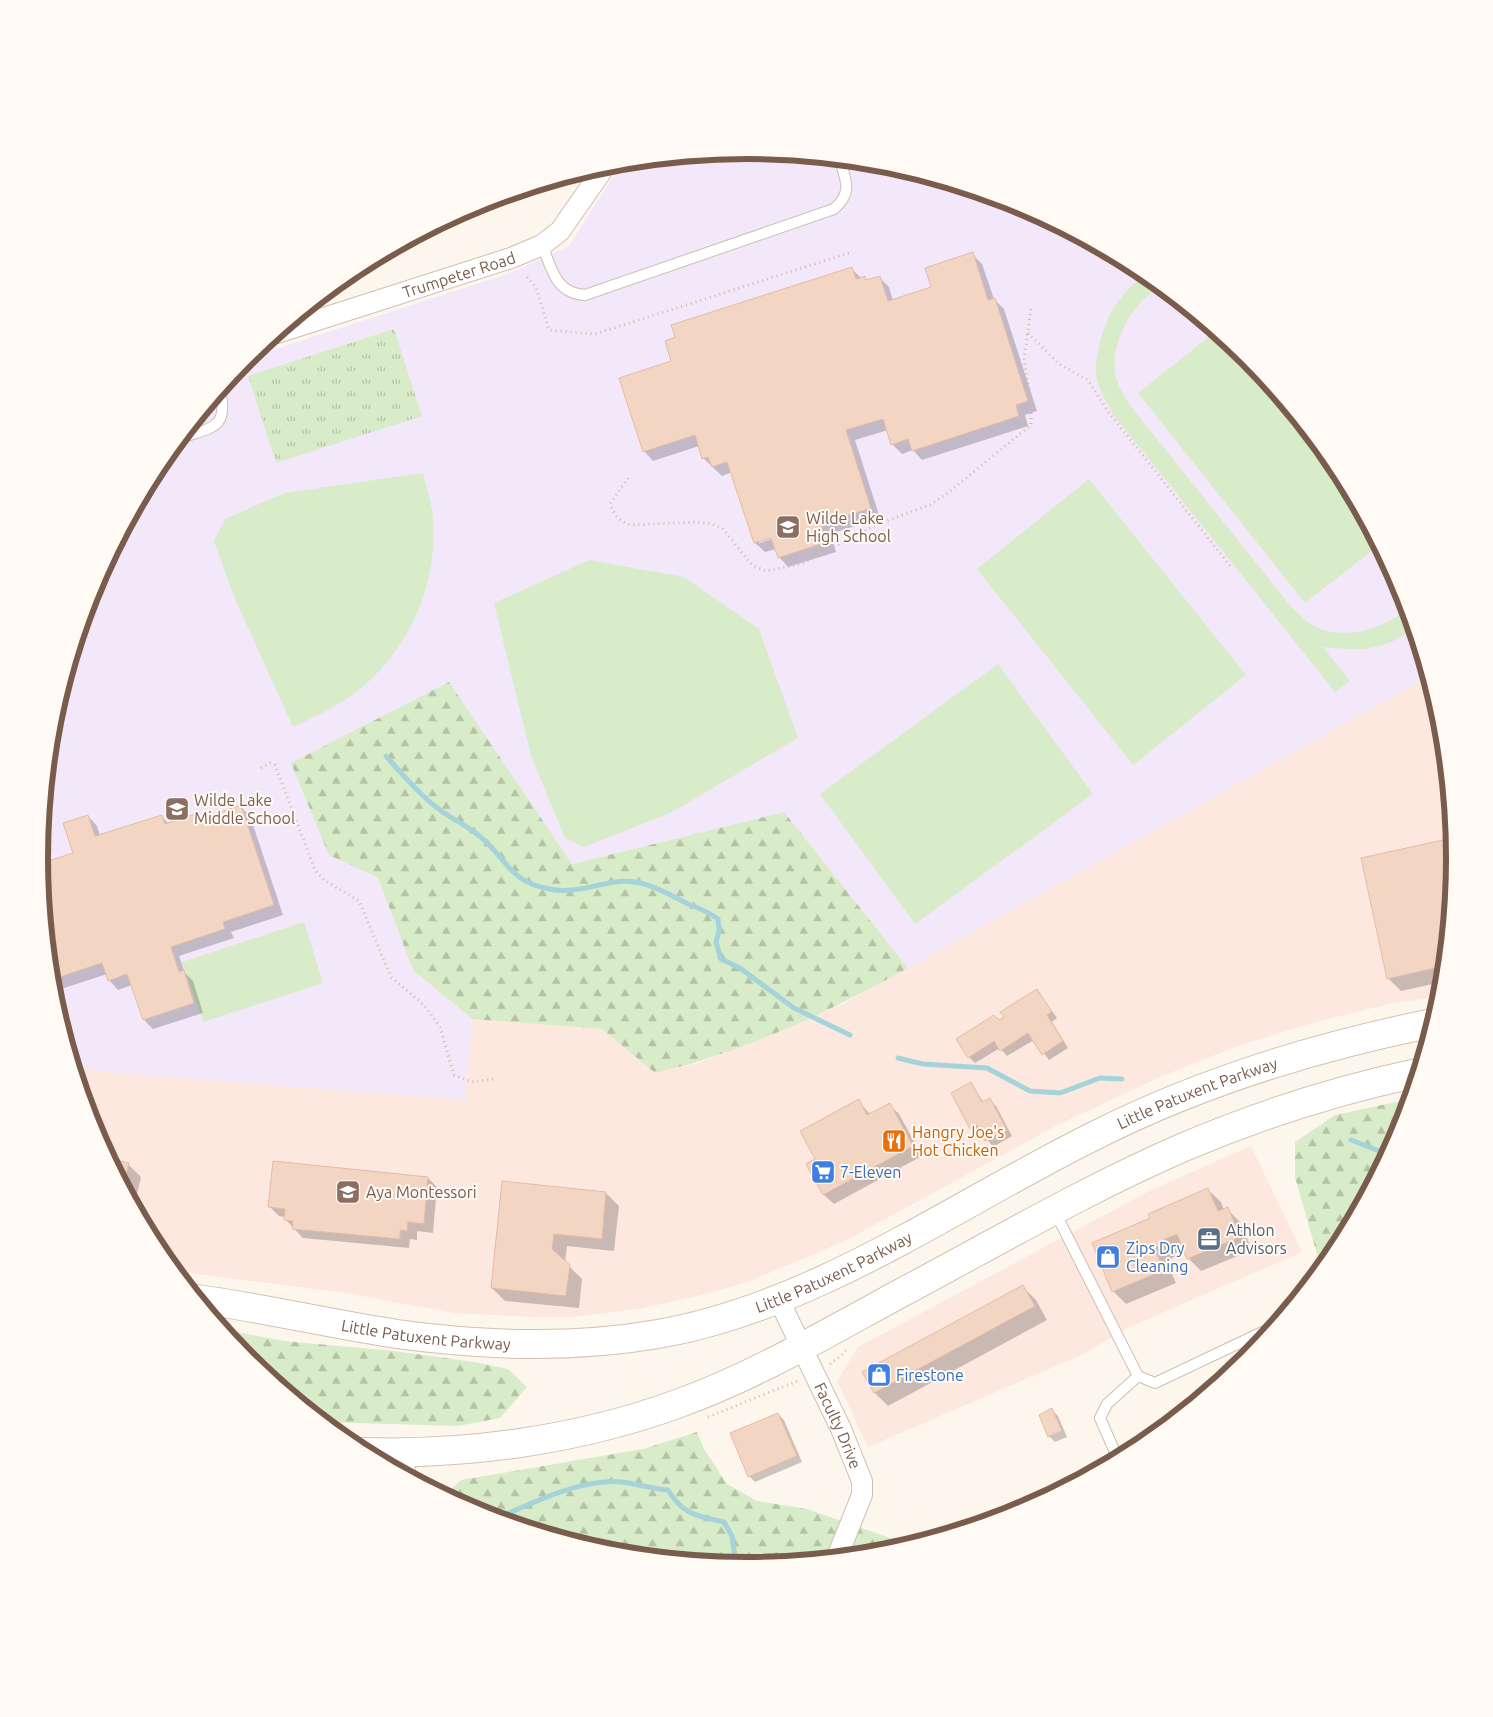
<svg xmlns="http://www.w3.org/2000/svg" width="1493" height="1717" font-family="Ubuntu,sans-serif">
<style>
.commercial{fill:#fde8e0}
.education{fill:#f3e8fa}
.grass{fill:#d8ecc9}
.forest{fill:url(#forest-firs)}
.park{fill:url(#park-tufts)}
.shadow{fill:#0003;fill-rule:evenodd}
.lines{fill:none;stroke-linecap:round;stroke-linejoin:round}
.stream{stroke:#a5d3da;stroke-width:5}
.building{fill:#f3d5c3;stroke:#e6bba3}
.lane-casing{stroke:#d1beb0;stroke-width:12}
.street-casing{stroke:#d1beb0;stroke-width:22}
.secondary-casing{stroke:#d6c0b0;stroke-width:30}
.path{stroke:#d9b8a5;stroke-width:3;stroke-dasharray:1 4;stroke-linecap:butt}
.lane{stroke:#fff;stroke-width:10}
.street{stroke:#fff;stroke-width:20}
.secondary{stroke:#fff;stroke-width:28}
.labels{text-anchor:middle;stroke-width:4;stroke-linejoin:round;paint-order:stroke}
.street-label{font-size:16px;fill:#7a5c4d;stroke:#fffaf3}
.education-label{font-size:16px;fill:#785e54;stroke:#fffaf3;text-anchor:start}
.food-label{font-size:16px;fill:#c56008;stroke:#fffaf3;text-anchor:start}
.shop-label{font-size:16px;fill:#366cbe;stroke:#fffaf3;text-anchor:start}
.service-label{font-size:16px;fill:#4e5e75;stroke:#fffaf3;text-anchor:start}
.rim{fill:none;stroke:#7a5c4d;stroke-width:6}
</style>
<defs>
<pattern id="forest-firs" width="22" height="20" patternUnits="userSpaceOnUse" patternTransform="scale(1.25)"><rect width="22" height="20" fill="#d8ecc9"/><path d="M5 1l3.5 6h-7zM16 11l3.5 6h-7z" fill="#b4c2a5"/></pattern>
<pattern id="park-tufts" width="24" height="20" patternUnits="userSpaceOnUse" patternTransform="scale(1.25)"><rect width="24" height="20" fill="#d8ecc9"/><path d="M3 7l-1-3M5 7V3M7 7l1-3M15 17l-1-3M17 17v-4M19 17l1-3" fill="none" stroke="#b4c2a5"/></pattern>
</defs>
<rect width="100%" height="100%" fill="#fdf6ec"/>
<path class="commercial" d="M1428 677 1441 721 1454 859 1440 997 1393 1003 1312 1023 1235 1047 1160 1077 1060 1124 845 1241 750 1281 707 1294 643 1308 575 1317H534L454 1313 346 1293 174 1271 158 1251 93 1129 73 1065 107 1072 465 1100 472 1019 602 1029 655 1073 698 1063 841 1005Z
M1251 1146 1302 1252 1125 1329 1082 1355 868 1447 837 1381 858 1347 1151 1190Z"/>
<path class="education" d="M747 151 885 164 1018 205 1140 270 1247 358 1335 466 1400 588 1428 677 908 968 784 812 572 864 449 683 329 855 378 878 413 970 472 1019 465 1100 107 1072 73 1065 52 996 39 858 52 720 93 587 158 465 245 359 507 274 569 246 608 184 617 172 634 162Z"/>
<path class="grass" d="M1145 274 1161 287C1133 301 1111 341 1115 372 1116 383 1124 395 1129 404L1293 609C1300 615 1309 624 1318 628 1348 640 1384 629 1407 608L1413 628C1385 652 1357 651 1323 647L1350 681 1335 692 1113 414C1107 402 1098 389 1096 375 1095 367 1097 356 1099 348 1106 313 1118 297 1145 274Z
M1215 332 1247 358 1335 466 1378 546 1305 603 1138 393Z
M423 473C426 485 430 498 432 510 441 578 411 650 356 692 337 707 314 717 293 727L235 599 214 541 225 519 284 493Z
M1089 479 1246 675 1133 765 977 569Z
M589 560 684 577 759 629 798 738 670 813 584 847 565 838 531 756 494 603Z
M998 664 1093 794 915 924 820 794Z
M304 922 323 983 203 1022 182 962Z"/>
<path class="forest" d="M449 682 572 864 784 812 908 968C829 1012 744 1052 655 1073L602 1029 472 1019 413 970 378 878 329 855 291 763Z
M1410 1099 1400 1130 1335 1252 1321 1268 1295 1177V1142L1335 1115Z
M221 1329 284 1341 394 1351 474 1362 508 1369 527 1387 500 1418 458 1426 323 1422 246 1359Z
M697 1432 704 1449 727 1484 757 1501 807 1509 910 1545 884 1553 746 1566 608 1553 475 1512 444 1495 461 1480 643 1449Z"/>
<path class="park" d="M394 329 422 416 276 463 248 376Z"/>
<path class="shadow" d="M468 208 462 222 415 237Z
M972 254 982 264 994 299 1004 309 1037 411 1025 415 1028 426 922 460 913 450 902 454 892 444 888 430 855 440 880 518 830 534 836 552 788 567 779 557 776 549 765 552 755 543 732 472 722 476 703 458 699 446 653 461 644 451 673 361 851 268 861 278 868 281 879 277 889 287 893 301 933 288ZM777 535 778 537 759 543V541Z
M241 807 250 816 283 915 231 932 234 938 179 956 185 973 193 981 203 1013 153 1029 144 1020 132 985 118 990 109 980 107 974 52 992 39 865 75 854 88 816 97 826 100 836 161 816 169 824 197 815 202 820Z
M1452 839 1454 859 1442 982 1401 991 1388 978 1362 859Z
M1037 990 1057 1018 1052 1022 1068 1048 1049 1060 1034 1040 1007 1056 1000 1048 975 1063 969 1057 999 1021Z
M971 1083 984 1103 990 1100 996 1106 1012 1136 993 1147 982 1132 977 1134 971 1128Z
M858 1101 871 1115 889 1105 899 1114 922 1156 834 1204 824 1195 808 1164 817 1159Z
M109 1160 128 1164 141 1177 134 1207Z
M428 1178 437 1187 433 1233 417 1231V1240L410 1239 409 1248 303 1238 285 1219V1217L279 1216 270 1207Z
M503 1183 606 1193 619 1206 614 1251 567 1246 565 1262 582 1279 579 1308 505 1301 492 1288Z
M1208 1190 1221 1202 1224 1210 1227 1209 1240 1222 1252 1250 1201 1271 1188 1258 1184 1249 1175 1253 1176 1256 1166 1261 1176 1283 1126 1304 1113 1291Z
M1023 1287 1036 1300 1047 1320 888 1406 875 1393 864 1373Z
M1052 1410 1058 1416 1067 1437 1055 1442 1049 1436Z
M778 1414 784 1420 802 1462 755 1482 749 1476Z"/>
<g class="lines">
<path class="stream" d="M386 756C402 774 420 795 440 810 452 819 466 825 478 835 506 856 508 882 549 889 572 894 593 885 616 882 644 878 664 892 688 904 700 909 707 911 718 919L719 931 716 942 721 959 740 968 794 1008 850 1035
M898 1058 923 1064 987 1068 1030 1091 1060 1093 1100 1078 1122 1079
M1351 1140 1387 1154
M496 1519C531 1503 583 1478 622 1482 637 1484 652 1489 668 1490 683 1515 697 1516 724 1522L732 1536 736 1565"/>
</g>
<path class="building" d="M973 252 988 300 995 298 1028 401 1016 405 1019 416 912 451 908 439 891 445 883 419 846 430 871 508 821 524 827 542 778 558 771 538 754 543 727 462 712 467 708 457 702 459 695 435 643 452 619 378 671 361 665 341 675 337 671 325 852 267 856 279 865 276 866 280 880 276 888 301 931 287 925 268Z
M241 805 274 905 223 922 225 929 171 947 179 972 184 970 194 1003 143 1020 127 974 108 981 102 963 51 980 39 864 73 853 63 823 88 815 95 836 162 815 165 824 198 813 200 819Z
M1452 838 1454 859 1444 966 1387 979 1361 858Z
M1037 989 1052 1012 1047 1015 1063 1041 1042 1055 1028 1033 1000 1051 994 1041 968 1058 956 1039 994 1015 999 1020 1004 1017 1000 1012Z
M971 1082 982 1102 990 1098 1007 1130 985 1141 977 1125 970 1129 951 1093Z
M859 1099 867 1115 890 1103 913 1146 823 1195 806 1164 815 1159 800 1131Z
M108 1158 129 1163 123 1187Z
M273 1161 428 1177 424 1224 408 1222 407 1231 400 1230V1239L292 1229 293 1221 284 1220 285 1209 268 1207Z
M502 1181 606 1192 602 1239 554 1234 552 1249 570 1265 566 1296 491 1288Z
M1208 1188 1218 1211 1228 1207 1240 1237 1187 1259 1177 1234 1163 1240 1164 1243 1154 1248 1164 1270 1112 1292 1092 1243 1150 1218 1148 1214Z
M1023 1285 1035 1306 874 1393 862 1372Z
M1052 1408 1062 1431 1048 1437 1039 1415Z
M778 1413 797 1456 748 1477 730 1433Z"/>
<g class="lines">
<defs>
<path id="lane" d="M542 245C552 269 555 293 585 295L834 209C853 192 846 182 840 160
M181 438C212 427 229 429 220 390
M1055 1212 1138 1376 1155 1383 1273 1327
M409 1453 410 1477
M1118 1459 1100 1418 1107 1404 1138 1376"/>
<g id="street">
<path id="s1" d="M277 333 511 258 542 245 560 231 606 165"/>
<path id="s2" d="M778 1298 841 1429 862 1481V1495L837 1557"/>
</g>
<g id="secondary">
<path id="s3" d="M197 1299C264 1308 330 1324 397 1334 484 1346 572 1349 658 1334 814 1307 953 1206 1092 1137 1200 1082 1314 1047 1433 1023"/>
<path d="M364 1452C468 1455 578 1440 677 1404 755 1376 829 1332 901 1293 995 1243 1087 1189 1184 1147 1259 1115 1338 1090 1417 1073"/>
</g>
</defs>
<use href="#lane" class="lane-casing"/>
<use href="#street" class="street-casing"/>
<use href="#secondary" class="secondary-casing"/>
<path class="path" d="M527 277 536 287 549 330 595 334 852 252
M1028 333 1059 364 1088 380 1107 410 1231 567
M628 478 610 504C615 516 619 521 631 525L697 522 712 524 723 529 752 565 766 571 801 564 878 524 930 505 949 492 1031 425V400L1024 360 1031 308
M261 768 270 763 275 765 315 870 324 880 359 901 391 977 425 1006 440 1027 454 1075 472 1082 495 1079
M830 1364 842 1355 847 1349
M708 1417 800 1380"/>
<use href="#lane" class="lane"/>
<use href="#street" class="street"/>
<use href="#secondary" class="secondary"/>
</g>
<defs>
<symbol id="school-square" viewBox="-11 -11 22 22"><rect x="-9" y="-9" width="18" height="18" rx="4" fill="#8d6e63" stroke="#fffaf3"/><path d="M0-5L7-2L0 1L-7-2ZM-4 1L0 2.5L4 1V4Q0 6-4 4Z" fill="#fff"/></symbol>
<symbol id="restaurant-square" viewBox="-11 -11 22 22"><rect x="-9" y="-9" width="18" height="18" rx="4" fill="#e8710a" stroke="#fffaf3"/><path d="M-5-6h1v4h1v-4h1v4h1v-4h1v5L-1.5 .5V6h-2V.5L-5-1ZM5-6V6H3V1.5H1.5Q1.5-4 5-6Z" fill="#fff"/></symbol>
<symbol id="supermarket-square" viewBox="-11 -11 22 22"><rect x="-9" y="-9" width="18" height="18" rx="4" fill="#3f7fe0" stroke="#fffaf3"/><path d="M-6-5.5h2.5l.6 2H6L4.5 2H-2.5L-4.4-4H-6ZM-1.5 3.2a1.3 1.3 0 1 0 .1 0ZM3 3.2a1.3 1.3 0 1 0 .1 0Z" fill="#fff"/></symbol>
<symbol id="office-square" viewBox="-11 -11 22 22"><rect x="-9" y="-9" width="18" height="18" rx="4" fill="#5c6f8a" stroke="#fffaf3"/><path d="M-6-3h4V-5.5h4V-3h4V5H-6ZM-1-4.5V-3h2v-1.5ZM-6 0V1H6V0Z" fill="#fff"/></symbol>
<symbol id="shop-square" viewBox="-11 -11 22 22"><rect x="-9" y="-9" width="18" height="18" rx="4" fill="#3f7fe0" stroke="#fffaf3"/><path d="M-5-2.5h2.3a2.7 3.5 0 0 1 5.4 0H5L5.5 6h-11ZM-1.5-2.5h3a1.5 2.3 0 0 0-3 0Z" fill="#fff"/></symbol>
</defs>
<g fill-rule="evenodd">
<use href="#school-square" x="774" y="513" width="28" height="28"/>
<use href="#school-square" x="163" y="795" width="28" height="28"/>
<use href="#restaurant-square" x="880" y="1127" width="28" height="28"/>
<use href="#supermarket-square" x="809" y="1158" width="28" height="28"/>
<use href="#school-square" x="334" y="1178" width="28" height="28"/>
<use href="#office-square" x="1195" y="1225" width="28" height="28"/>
<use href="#shop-square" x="1094" y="1243" width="28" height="28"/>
<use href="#shop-square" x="865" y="1361" width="28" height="28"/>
</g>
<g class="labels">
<g class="street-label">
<text dy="6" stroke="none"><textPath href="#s1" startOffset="191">Trumpeter Road</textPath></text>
<text dy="6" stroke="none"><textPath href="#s3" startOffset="1058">Little Patuxent Parkway</textPath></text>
<text dy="6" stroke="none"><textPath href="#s3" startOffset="652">Little Patuxent Parkway</textPath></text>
<text dy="6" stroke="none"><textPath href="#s3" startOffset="232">Little Patuxent Parkway</textPath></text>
<text dy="6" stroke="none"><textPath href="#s2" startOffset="141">Faculty Drive</textPath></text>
</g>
<g class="education-label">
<text x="806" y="524">Wilde Lake<tspan x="806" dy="18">High School</tspan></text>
<text x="194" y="806">Wilde Lake<tspan x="194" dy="18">Middle School</tspan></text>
<text x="366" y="1198">Aya Montessori</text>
</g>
<g class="food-label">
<text x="912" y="1138">Hangry Joe's<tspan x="912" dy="18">Hot Chicken</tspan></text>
</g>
<g class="shop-label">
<text x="840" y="1178">7-Eleven</text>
<text x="1126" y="1254">Zips Dry<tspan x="1126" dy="18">Cleaning</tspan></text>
<text x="896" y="1381">Firestone</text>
</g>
<g class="service-label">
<text x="1226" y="1236">Athlon<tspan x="1226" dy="18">Advisors</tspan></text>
</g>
</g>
<path d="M0 0H1493V1717H0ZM48 858a699 699 0 1 1 1398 0a699 699 0 1 1-1398 0Z" fill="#fffaf3" fill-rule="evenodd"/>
<path class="rim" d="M48 858a699 699 0 1 1 1398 0a699 699 0 1 1-1398 0Z"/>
</svg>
